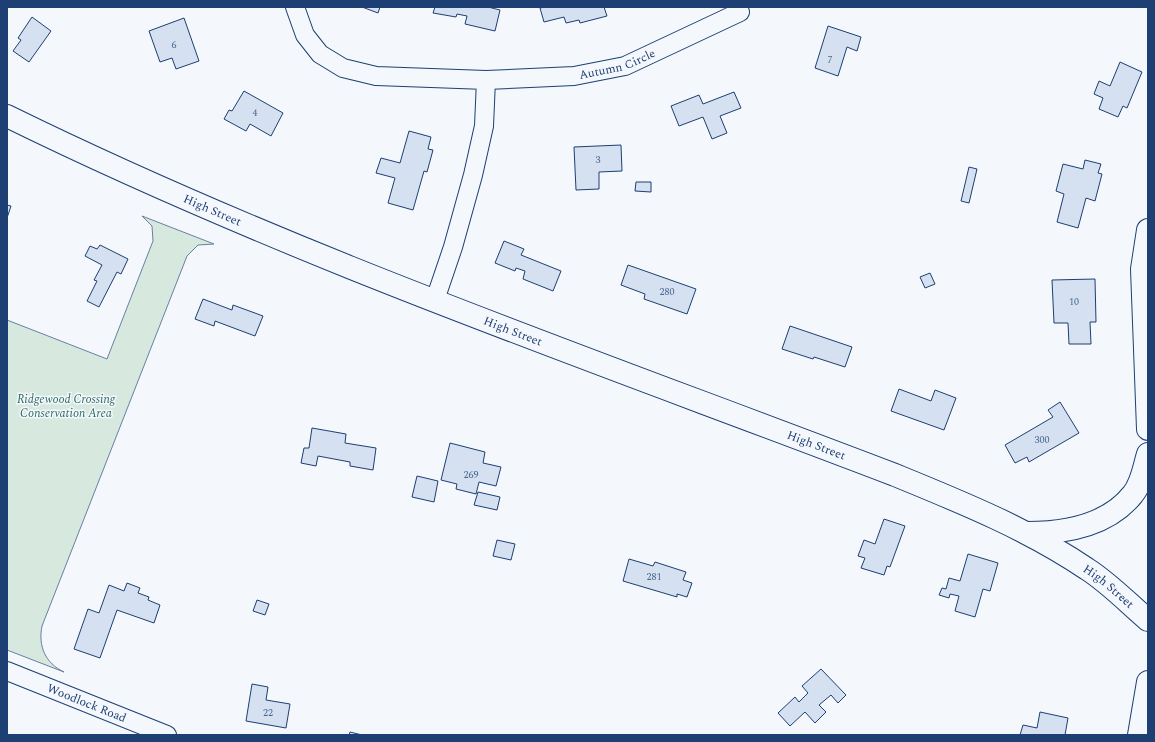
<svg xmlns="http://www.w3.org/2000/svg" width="1155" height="742" font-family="Spectral,serif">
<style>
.green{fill:#d7e8df;stroke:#687fa3}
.building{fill:#d5e0f0;stroke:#1d3f73}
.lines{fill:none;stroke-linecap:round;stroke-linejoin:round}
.minor-casing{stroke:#1d3f73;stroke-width:20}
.tertiary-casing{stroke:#1d3f73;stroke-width:24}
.secondary-casing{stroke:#1d3f73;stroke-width:24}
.minor{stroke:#f4f7fb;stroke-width:18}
.tertiary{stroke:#f4f7fb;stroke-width:22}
.secondary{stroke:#f4f7fb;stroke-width:22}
.labels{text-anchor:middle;stroke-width:3;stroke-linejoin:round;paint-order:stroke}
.number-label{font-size:10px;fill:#4b6792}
.street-label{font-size:12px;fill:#1d3f73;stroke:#f4f7fb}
.park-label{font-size:12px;font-style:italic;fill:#2c6c60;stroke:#f4f7fb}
</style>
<rect width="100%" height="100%" fill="#f4f7fb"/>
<path class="green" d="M142 216 214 244 198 245 187 256 42 626C38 646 45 663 64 672L7 650V320L107 359 153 241 152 226Z"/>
<path class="building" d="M362 7H380L378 13Z
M435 7H488L500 10 495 31 465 24 467 16 457 14 456 17 433 13Z
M545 7H604L607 16 580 23 579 20 566 23 564 17 544 22 540 8Z
M32 17 51 31 29 62 13 51 21 40 18 38Z
M184 18 199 61 176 69 172 58 160 62 149 31Z
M828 26 861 37 857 51 847 47 838 76 815 68Z
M1120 62 1142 72 1127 108 1123 106 1118 117 1099 109 1103 98 1094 94 1099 81 1110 86Z
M244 91 283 113 271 136 250 124 246 131 224 119 229 110 232 111Z
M734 92 741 108 720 116 727 133 712 139 703 117 679 126 671 106 699 95 703 104Z
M409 131 431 137 428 149 433 150 427 172 424 171 413 210 388 203 395 178 376 173 381 158 400 163Z
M621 145 622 171 599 172V189L576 190 574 147Z
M1085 160 1101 164 1098 173 1102 174 1095 201 1086 198 1078 228 1057 222 1064 194 1056 191 1063 164 1083 169Z
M969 167 977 169 969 203 961 201Z
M636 182H651V192L635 191Z
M7 205 11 206 7 218Z
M504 241 524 249 521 255 561 271 553 291 523 279 525 271 516 268 515 271 495 263Z
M100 245 128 259 121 274 117 272 99 307 87 301 97 281 94 280 102 265 85 256 90 246 97 249Z
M628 265 696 289 687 314 644 299 645 294 621 285Z
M930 273 935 284 925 288 920 277Z
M1095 279 1096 322H1090L1091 344H1069L1068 323H1054L1052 280Z
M203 299 232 310 233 305 263 316 255 336 215 321 214 326 195 319Z
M790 326 852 347 845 367 814 357 813 359 782 349Z
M899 389 931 401 935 390 956 398 944 430 891 411Z
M1060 402 1079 433 1029 462 1027 457 1015 463 1005 445 1053 417 1048 410Z
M312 428 346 434 345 443 376 448 373 470 350 466V462L318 456 316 466 301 463 304 448H309Z
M450 443 485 452 483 463 501 467 496 486 479 482 476 494 456 489 457 484 441 480Z
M417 476 438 481 434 502 412 497Z
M478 492 500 497 497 510 474 505Z
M884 519 905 526 890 567 887 566 884 575 861 568 865 558 858 556 864 540 875 544Z
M497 540 515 544 511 560 493 556Z
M968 554 998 563 990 591 983 589 975 617 955 611 959 596 950 594 949 598 939 595 942 588 946 589 949 578 960 581Z
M629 559 653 566 655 562 686 572 683 580 692 583 687 597 677 594V597L623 581Z
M127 583 140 588 138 593 149 597 148 600 160 605 154 623 117 610 100 658 74 649 88 609 99 613 109 585 124 591Z
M257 600 269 604 265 615 253 611Z
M821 669 846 695 838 703 831 695 819 705 826 712 815 723 805 712 790 726 778 713 795 697 799 702 808 693 802 686Z
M252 684 268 687 266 700 290 704 286 728 246 721Z
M1040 712 1068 718 1065 735H1020L1023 725 1037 728Z
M350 732 362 735H349Z"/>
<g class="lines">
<defs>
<g id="minor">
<path d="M295 7 305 35 320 54 343 68 376 76 486 80 484 126 473 175 453 247 435 300"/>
<path id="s1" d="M486 80 574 76 625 66 740 12"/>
<path id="s2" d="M7 671 167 735"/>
</g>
<path id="tertiary" d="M1148 230 1142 269 1148 429
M1139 735 1148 682"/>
<g id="secondary">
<path id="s3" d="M7 116C294 257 597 361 895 475 961 502 1028 529 1087 569 1109 583 1128 603 1148 620"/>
<path d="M1027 533C1065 533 1108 526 1133 494 1142 483 1144 467 1148 454"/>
</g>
</defs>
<use href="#minor" class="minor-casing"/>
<use href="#tertiary" class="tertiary-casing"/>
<use href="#secondary" class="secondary-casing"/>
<use href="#minor" class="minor"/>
<use href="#tertiary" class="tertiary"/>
<use href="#secondary" class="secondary"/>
</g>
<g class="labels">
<g class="number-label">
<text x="174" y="48">6</text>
<text x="830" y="63">7</text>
<text x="255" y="116">4</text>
<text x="598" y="163">3</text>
<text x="667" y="295">280</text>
<text x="1074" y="305">10</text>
<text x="1042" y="443">300</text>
<text x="471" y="478">269</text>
<text x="654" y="580">281</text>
<text x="268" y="716">22</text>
</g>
<g class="street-label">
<text dy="4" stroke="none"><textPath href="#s1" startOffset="133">Autumn Circle</textPath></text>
<text dy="4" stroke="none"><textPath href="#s3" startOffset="226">High Street</textPath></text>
<text dy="4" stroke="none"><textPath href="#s3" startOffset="550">High Street</textPath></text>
<text dy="4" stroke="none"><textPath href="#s3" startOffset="874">High Street</textPath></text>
<text dy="4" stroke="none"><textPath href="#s3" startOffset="1200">High Street</textPath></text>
<text dy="4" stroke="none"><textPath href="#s2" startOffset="86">Woodlock Road</textPath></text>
</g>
<g class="park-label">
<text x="66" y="403">Ridgewood Crossing<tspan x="66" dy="14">Conservation Area</tspan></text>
</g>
</g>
<rect width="1155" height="742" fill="none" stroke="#1d3f73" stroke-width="16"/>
</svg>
